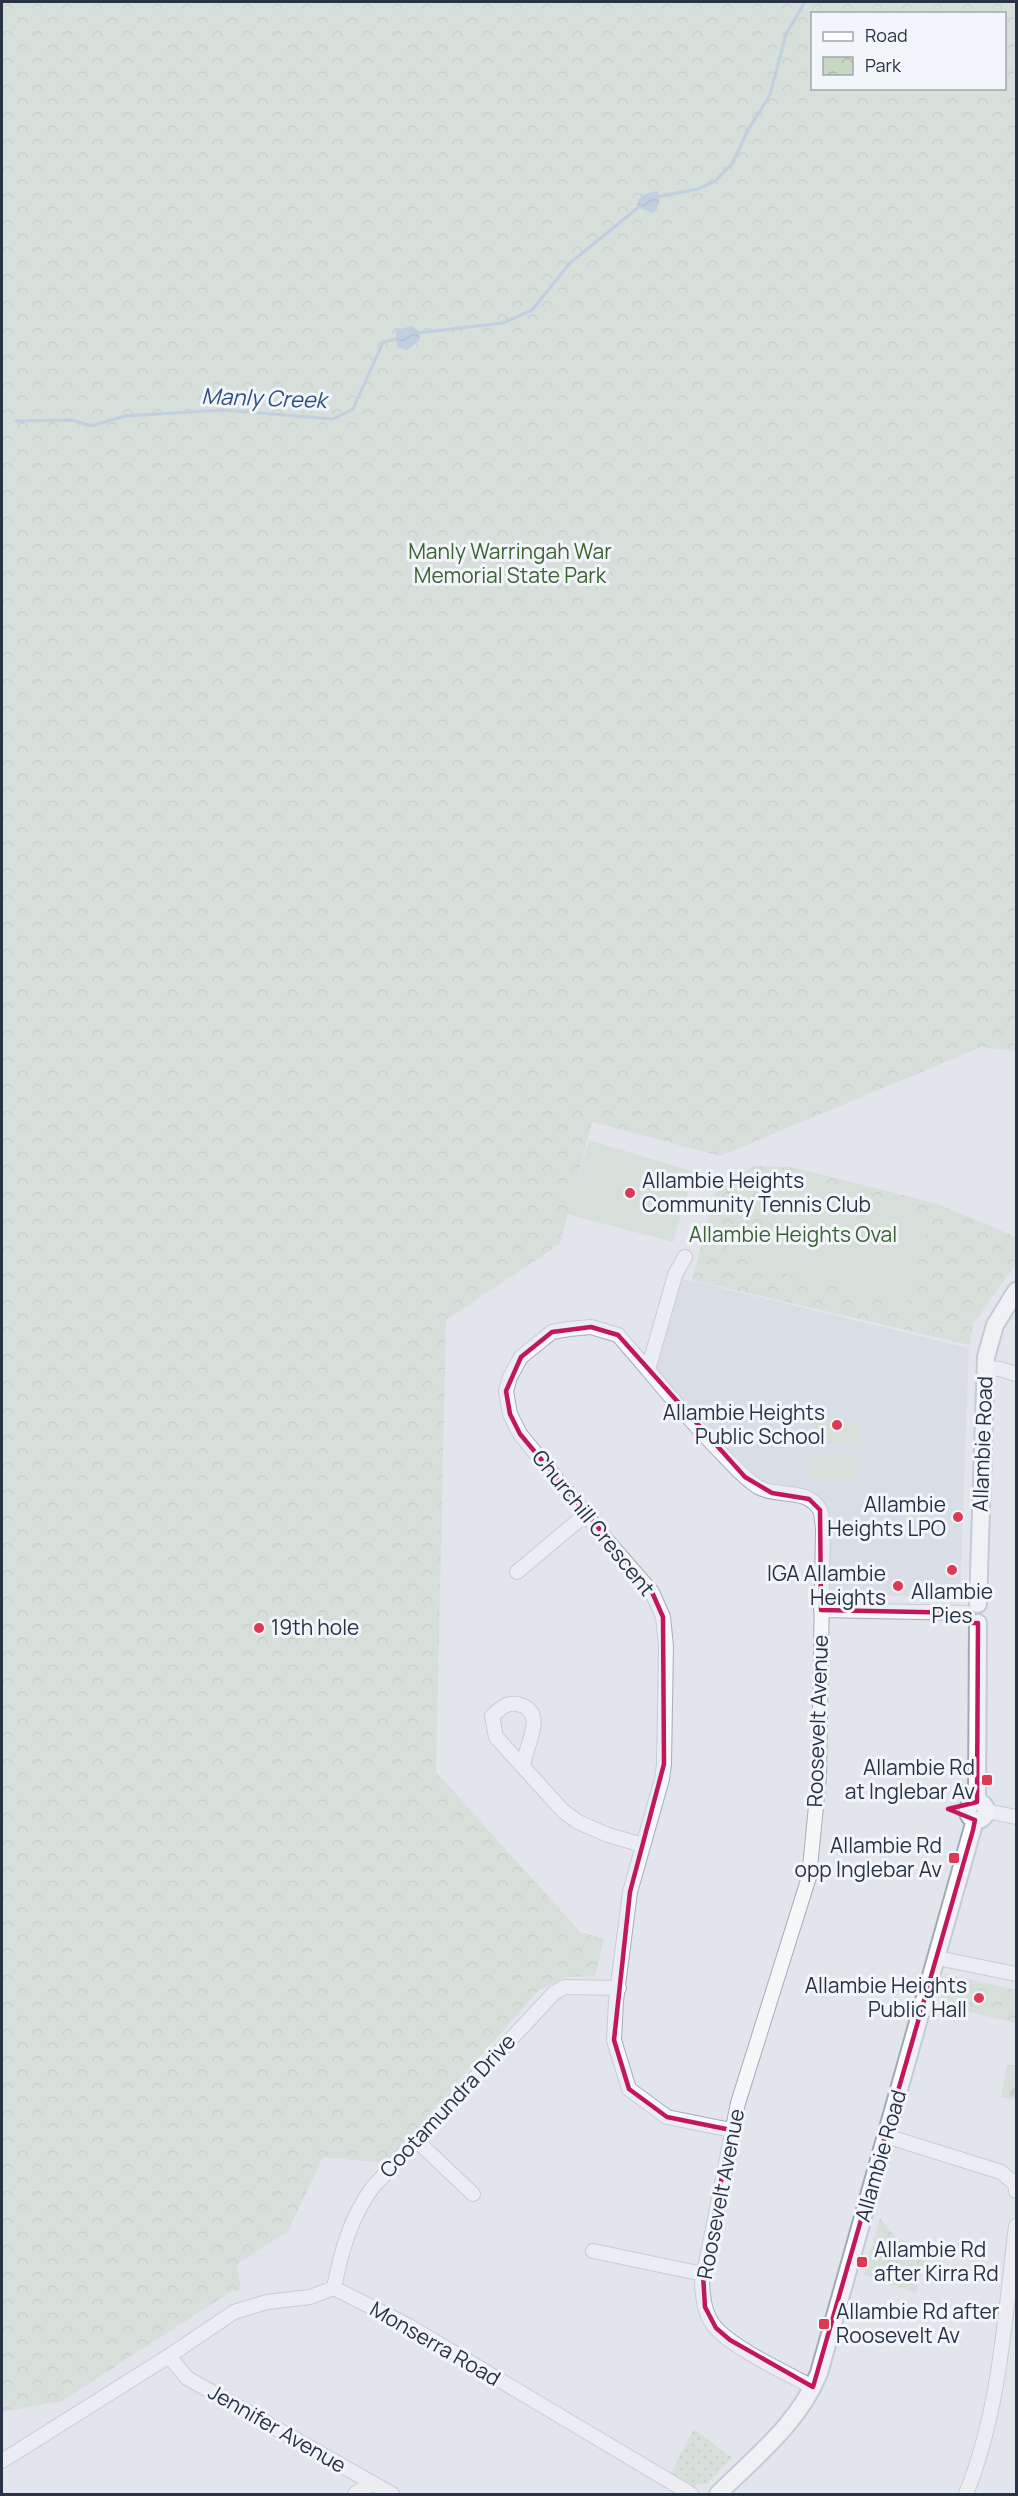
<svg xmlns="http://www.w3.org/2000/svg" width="1018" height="2496" font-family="Manrope,sans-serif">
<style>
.built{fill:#cfd5de}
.grass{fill:url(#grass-dots)}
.forest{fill:url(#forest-firs)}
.park{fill:url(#park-crowns);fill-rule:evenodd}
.pitch{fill:#c7d7c2}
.water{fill:url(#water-waves)}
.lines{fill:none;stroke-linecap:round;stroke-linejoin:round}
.stream{stroke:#99b3d0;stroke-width:3}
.minor-casing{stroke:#a6adb7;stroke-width:16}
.major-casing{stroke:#9faab9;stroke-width:20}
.minor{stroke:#f5f7f9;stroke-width:14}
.major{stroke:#fff;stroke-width:16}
.marked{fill:none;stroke:#c2185b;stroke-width:4.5;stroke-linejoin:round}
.poi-dot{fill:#de3952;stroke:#f2f5f9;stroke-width:2}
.labels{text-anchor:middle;stroke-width:6;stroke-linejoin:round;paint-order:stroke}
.park-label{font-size:21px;fill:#3c6333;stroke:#f2f5f9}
.poi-label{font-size:21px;fill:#283346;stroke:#f2f5f9;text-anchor:end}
.street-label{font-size:21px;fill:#283346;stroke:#f2f5f9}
.water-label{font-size:22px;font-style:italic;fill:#2c517f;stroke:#f2f5f9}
</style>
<defs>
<pattern id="grass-dots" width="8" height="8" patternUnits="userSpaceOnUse" patternTransform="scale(1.5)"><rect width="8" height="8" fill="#c7d7c2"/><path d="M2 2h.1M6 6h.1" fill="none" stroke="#abb9a8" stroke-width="1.8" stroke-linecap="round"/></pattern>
<pattern id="forest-firs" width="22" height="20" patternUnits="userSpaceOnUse" patternTransform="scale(1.5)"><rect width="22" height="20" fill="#c7d7c2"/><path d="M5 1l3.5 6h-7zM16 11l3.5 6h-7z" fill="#abb9a8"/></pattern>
<pattern id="park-crowns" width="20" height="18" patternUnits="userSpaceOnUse" patternTransform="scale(1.5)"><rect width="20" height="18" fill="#c7d7c2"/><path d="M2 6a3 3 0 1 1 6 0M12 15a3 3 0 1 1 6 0" fill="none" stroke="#abb9a8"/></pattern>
<pattern id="water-waves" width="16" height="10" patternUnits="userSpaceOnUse" patternTransform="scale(1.5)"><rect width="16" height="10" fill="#99b3d0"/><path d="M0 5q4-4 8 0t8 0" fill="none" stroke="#7d92ab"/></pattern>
</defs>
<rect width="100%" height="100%" fill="#e2e6ec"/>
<path class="built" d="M680 1278 969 1348 960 1598 829 1594V1514L808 1489 758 1480 657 1370Z"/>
<path class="grass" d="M694 2429 732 2458 707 2484H697L695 2487 671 2473Z"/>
<path class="forest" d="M1007 2065H1016V2100L1001 2097Z"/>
<path class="park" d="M2 2H1016V1051L981 1047 720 1156 592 1122 560 1244 446 1320 436 1772 580 1932 604 1939 595 1976 566 1977 538 1991 385 2163 323 2157 288 2231 237 2264 241 2290 232 2291 62 2401 2 2412ZM812 14H1004V88H812Z
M755 1166 791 1167 938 1204 1016 1237V1264L973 1324 970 1345 692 1280 716 1190 721 1183Z
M946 1974 1016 1990V2023L939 2005Z
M880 2218C885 2227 892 2231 897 2239L916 2243 928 2252 916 2293 864 2275Z"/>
<path class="pitch" d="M589 1140 694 1172 673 1242 567 1214Z
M787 1175 931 1215 906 1307 762 1267V1264L725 1251 730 1236 767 1248Z
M813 1421H859V1444H813Z
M809 1456 858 1457 857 1480 809 1479Z"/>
<path class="water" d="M657 191C662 200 659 206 653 213L637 207C638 195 646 193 657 191Z
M412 326 420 332 419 341 407 350 397 347 396 330Z"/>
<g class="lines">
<path class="stream" d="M657 197 698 189 715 181 732 164 748 130 770 95 786 34 805 2
M417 333 503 323 532 310 570 263 640 206
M16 421 72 420 91 426 125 416 222 410 333 419 353 409 383 342 396 339"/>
<defs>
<path id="minor" d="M685 1257 675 1275 648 1370C672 1399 697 1428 724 1456 735 1467 745 1479 758 1487 777 1498 807 1487 820 1510 822 1514 822 1523 823 1528L819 1776 809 1877 738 2103 702 2283C703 2297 704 2311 712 2323 726 2345 788 2374 813 2387
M985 1368 1000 1369 1016 1374
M648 1370 618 1335 591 1327 569 1329 552 1332 521 1357 510 1377 506 1391 510 1414 520 1434 598 1530 652 1592 663 1617 666 1646 664 1764 662 1779 630 1892 616 2001 614 2040 629 2089 667 2117 731 2130
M517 1572 586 1514
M821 1610 967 1613
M523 1767C524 1747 550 1711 517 1704 506 1702 500 1709 492 1716L496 1737 563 1811 578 1822 608 1835 643 1845
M987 1811 1016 1817
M937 1958 1016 1974
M886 2136 1001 2172 1015 2184 1016 2191
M416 2140 473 2194
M593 2251 703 2274
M334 2288C341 2252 350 2219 372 2188L554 1993 565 1987 619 1988
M169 2356 187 2378 392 2494
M2 2461 169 2356 234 2312 267 2302 310 2297 334 2288 409 2326 691 2494
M355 2494 372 2483
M966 2494C1000 2410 1005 2316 1016 2226"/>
<path id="major" d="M978 1604 986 1357 995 1325 1016 1291
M968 1811a9 9 0 1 1 18 0a9 9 0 1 1-18 0Z
M977 1802 978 1623
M718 2494C755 2457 799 2423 819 2373L975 1820"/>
</defs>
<use href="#minor" class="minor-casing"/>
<use href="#major" class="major-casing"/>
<use href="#minor" class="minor"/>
<use href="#major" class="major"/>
</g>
<path d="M0 0H1018V2496H0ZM591 1327 618 1335 745 1477 772 1493 809 1499 820 1510 821 1610 967 1613 968 1623H978L977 1802 948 1809 975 1820 973 1830 813 2387 730 2340 716 2328 705 2307 703 2274 731 2130 667 2117 629 2089 614 2040 630 1892 664 1764 663 1617 652 1592 520 1434 510 1414 506 1391 521 1357 552 1332Z" fill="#e2e6ec" fill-opacity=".55" fill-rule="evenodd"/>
<path class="marked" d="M591 1327 618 1335 745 1477 772 1493 809 1499 820 1510 821 1610 967 1613 968 1623H978L977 1802 948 1809 975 1820 973 1830 813 2387 730 2340 716 2328 705 2307 703 2274 731 2130 667 2117 629 2089 614 2040 630 1892 664 1764 663 1617 652 1592 520 1434 510 1414 506 1391 521 1357 552 1332Z"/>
<g class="poi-dot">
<circle cx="630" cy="1193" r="6"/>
<circle cx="837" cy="1425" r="6"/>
<circle cx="958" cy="1517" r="6"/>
<circle cx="952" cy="1570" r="6"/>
<circle cx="898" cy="1586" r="6"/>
<circle cx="259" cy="1628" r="6"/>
<rect x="981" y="1774" width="12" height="12" rx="3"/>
<rect x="948" y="1852" width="12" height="12" rx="3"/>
<circle cx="979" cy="1998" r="6"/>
<rect x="856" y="2256" width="12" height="12" rx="3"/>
<rect x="818" y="2318" width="12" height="12" rx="3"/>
</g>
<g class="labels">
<g class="park-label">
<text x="510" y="559">Manly Warringah War<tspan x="510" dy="24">Memorial State Park</tspan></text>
<text x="793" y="1242">Allambie Heights Oval</text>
</g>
<g class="poi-label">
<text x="642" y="1188" text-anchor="start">Allambie Heights<tspan x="642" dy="24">Community Tennis Club</tspan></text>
<text x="825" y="1420">Allambie Heights<tspan x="825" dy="24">Public School</tspan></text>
<text x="946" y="1512">Allambie<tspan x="946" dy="24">Heights LPO</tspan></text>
<text x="886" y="1581">IGA Allambie<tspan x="886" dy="24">Heights</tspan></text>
<text x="952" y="1599" text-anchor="middle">Allambie<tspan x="952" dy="24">Pies</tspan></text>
<text x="271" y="1635" text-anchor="start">19th hole</text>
<text x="975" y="1775">Allambie Rd<tspan x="975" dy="24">at Inglebar Av</tspan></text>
<text x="942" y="1853">Allambie Rd<tspan x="942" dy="24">opp Inglebar Av</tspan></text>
<text x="967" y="1993">Allambie Heights<tspan x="967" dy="24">Public Hall</tspan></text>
<text x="874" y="2257" text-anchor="start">Allambie Rd<tspan x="874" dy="24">after Kirra Rd</tspan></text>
<text x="836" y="2319" text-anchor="start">Allambie Rd after<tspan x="836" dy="24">Roosevelt Av</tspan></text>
</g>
<g class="street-label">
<text transform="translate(983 1444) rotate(-88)" y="7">Allambie Road</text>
<text transform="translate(593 1523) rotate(51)" y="7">Churchill Crescent</text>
<text transform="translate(818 1721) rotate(-88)" y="7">Roosevelt Avenue</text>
<text transform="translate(448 2106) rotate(-47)" y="7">Cootamundra Drive</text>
<text transform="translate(881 2156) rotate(-74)" y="7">Allambie Road</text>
<text transform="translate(721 2194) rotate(-79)" y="7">Roosevelt Avenue</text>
<text transform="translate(435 2344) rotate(30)" y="7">Monserra Road</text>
<text transform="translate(277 2429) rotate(30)" y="7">Jennifer Avenue</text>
</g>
<g class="water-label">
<text transform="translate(264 398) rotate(2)" y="8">Manly Creek</text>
</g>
</g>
<rect width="1018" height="2496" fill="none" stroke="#283346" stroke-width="6"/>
<rect x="811" y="12" width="195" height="78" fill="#f2f5f9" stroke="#a1a7b1" stroke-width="1.5"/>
<rect x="823" y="32" width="30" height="9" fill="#ffffff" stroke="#a1a7b1" stroke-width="1.5"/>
<text x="865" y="42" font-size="18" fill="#283346">Road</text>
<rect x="823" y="57" width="30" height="18" fill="url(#park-crowns)" stroke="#a1a7b1" stroke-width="1.5"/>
<text x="865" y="72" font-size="18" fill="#283346">Park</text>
</svg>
